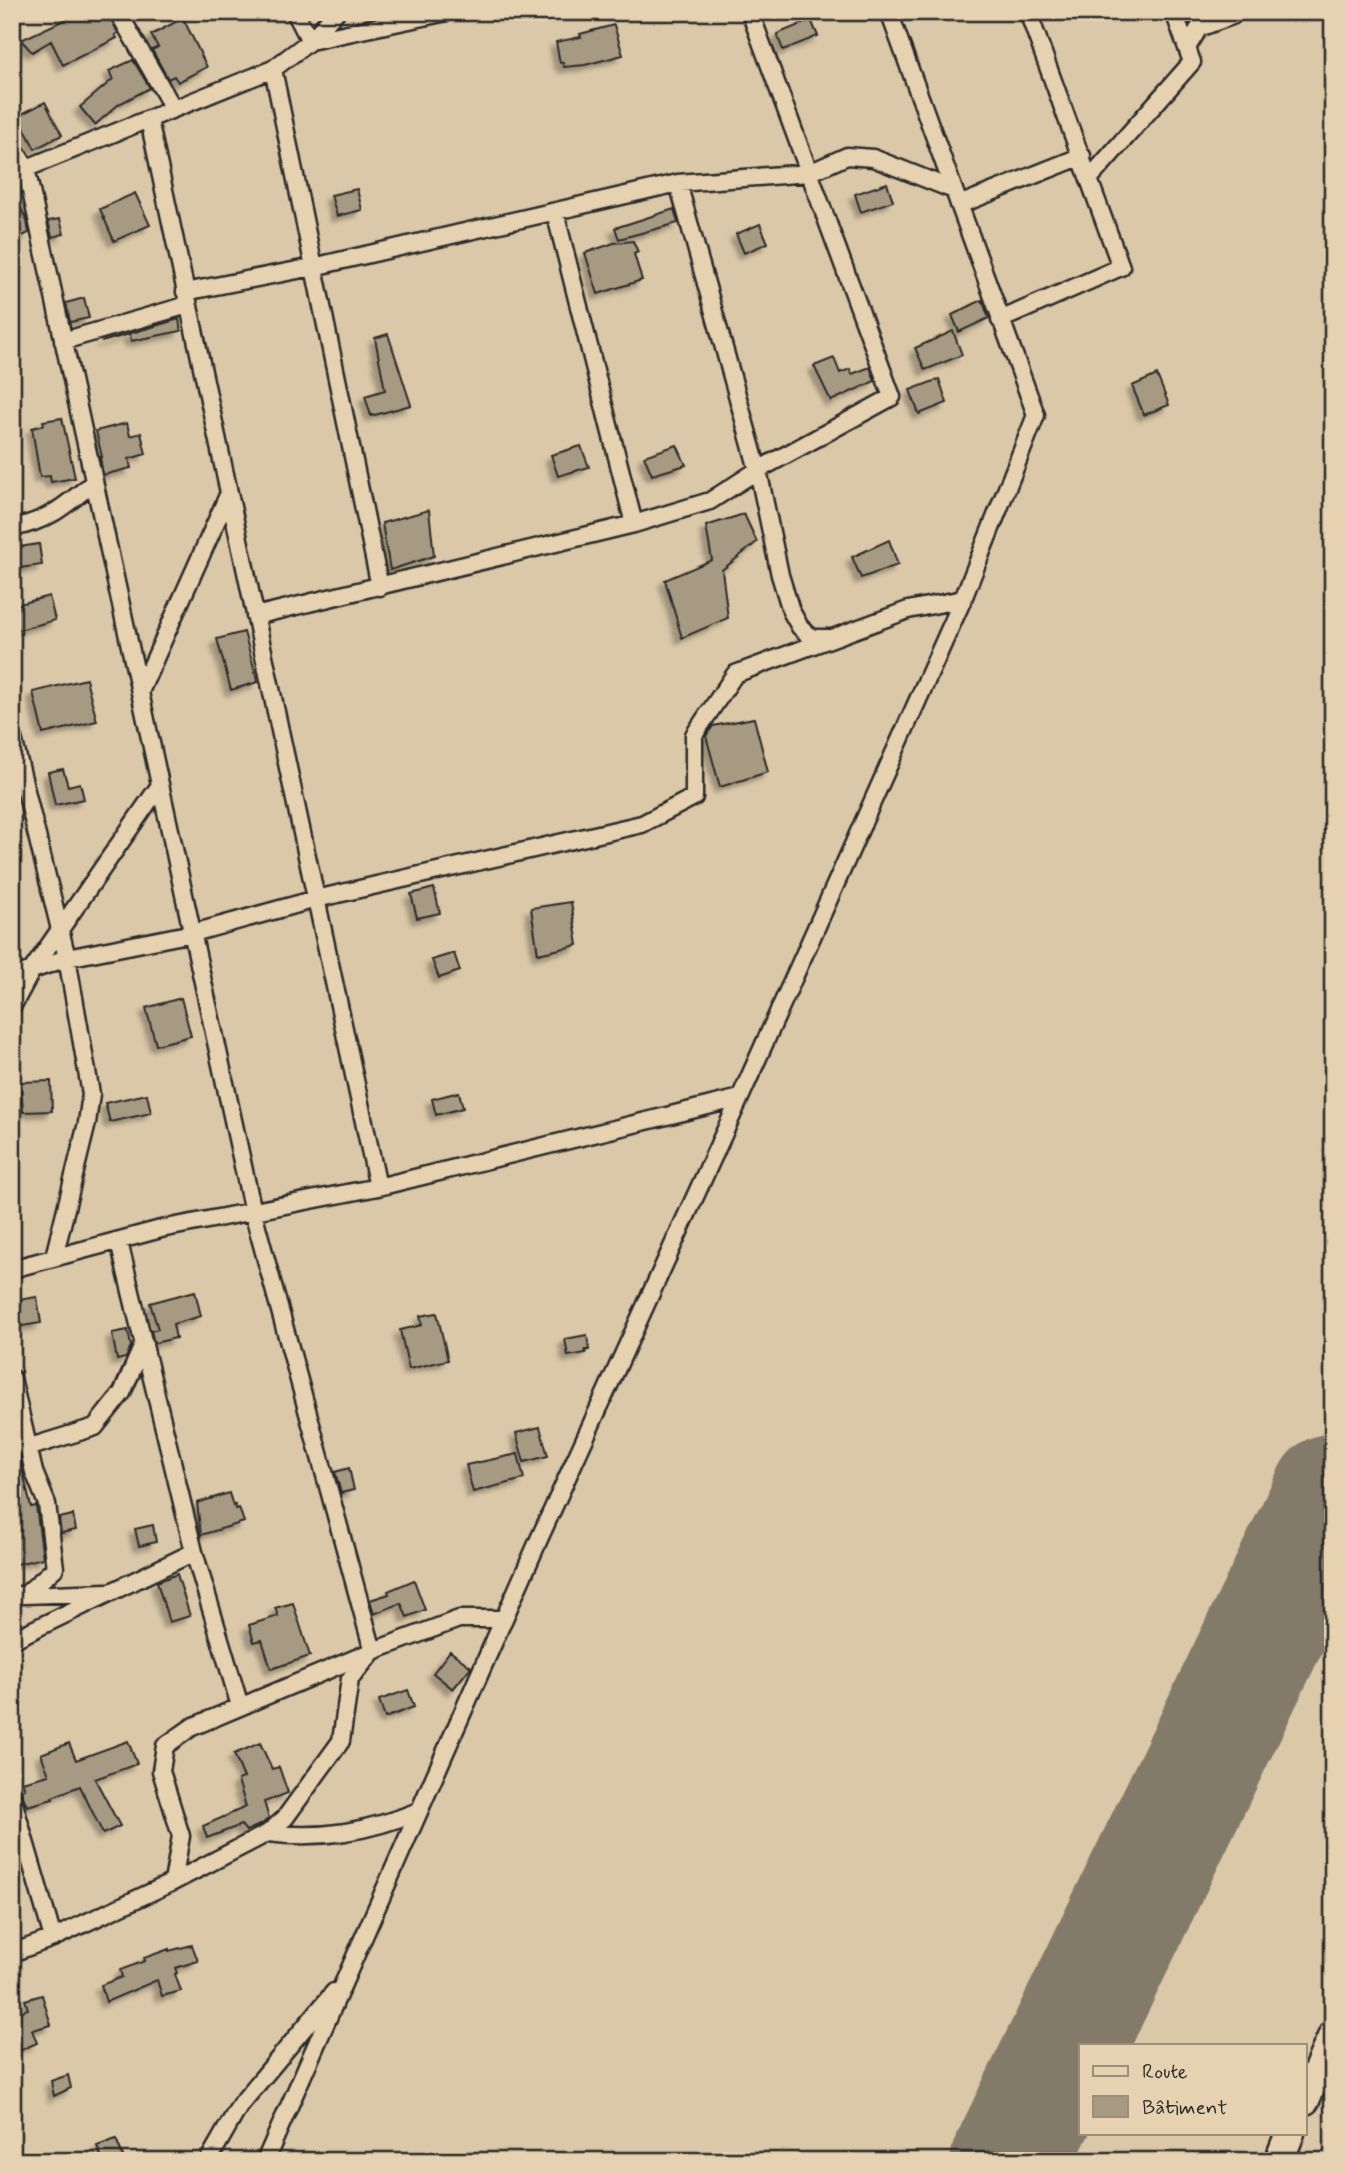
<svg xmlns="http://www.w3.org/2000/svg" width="1345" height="2173" font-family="Mynerve,sans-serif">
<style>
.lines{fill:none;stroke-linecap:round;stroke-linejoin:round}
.runway{stroke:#837a6a;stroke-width:119}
.building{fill:#a79a82;stroke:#2b2b2b;stroke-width:2;filter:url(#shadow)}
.street-casing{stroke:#2b2b2b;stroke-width:21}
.highway-casing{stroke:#2b2b2b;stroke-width:33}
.street{stroke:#e6d2b0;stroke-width:16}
.highway{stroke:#e6d2b0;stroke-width:28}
</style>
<defs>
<filter id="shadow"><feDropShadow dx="-5.5" dy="5.5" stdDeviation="2" flood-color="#0004"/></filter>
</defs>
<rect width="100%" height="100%" fill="#dbc8a8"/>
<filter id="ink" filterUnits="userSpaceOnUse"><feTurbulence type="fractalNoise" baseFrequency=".0143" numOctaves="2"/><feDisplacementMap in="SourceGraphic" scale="14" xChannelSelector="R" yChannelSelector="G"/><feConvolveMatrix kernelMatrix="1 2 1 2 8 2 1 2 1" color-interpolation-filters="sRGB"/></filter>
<g filter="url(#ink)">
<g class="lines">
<path class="runway" d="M1010 2161 1333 1493"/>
</g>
<path class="building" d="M81 12H108L118 33 115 35 117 38 63 65 51 41 32 52 21 40Z
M183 18 207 67 178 82 174 76 168 79 152 50 158 47 151 35Z
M811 20 818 36 783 50 777 34Z
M614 25 623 55 585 65 564 67 563 62 560 63 556 42 581 37 580 34Z
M133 60 150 88 119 104 95 125 80 107 113 79 109 71Z
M45 102 62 135 35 149 18 116Z
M887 183 893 201 861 212 855 194Z
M12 187 27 221 29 233 12 241Z
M357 189 362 210 337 216 331 195Z
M135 193 150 225 114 241 100 209Z
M674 209 678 223 619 239 615 228Z
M60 219 64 234 52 237 48 221Z
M760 224 768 243 744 253 736 234Z
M633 241 638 252 634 254 642 280 598 294 585 253 614 243Z
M84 298 89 318 70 322 66 303Z
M982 300 989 318 959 332 952 315Z
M179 319 181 331 131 341 130 334 101 342Z
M953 331 962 355 925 370 915 348Z
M388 334 411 405 371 416 365 396 385 390 375 338Z
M834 358 840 373 850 369 852 374 870 367 875 381 831 401 814 366Z
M1157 375 1169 405 1144 415 1132 386Z
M939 379 947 403 919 414 910 390Z
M62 418 75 478 51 482 50 476 40 477 32 428 44 425 43 421Z
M127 423 130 436 141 433 146 454 129 459 131 468 103 475 100 457H102L96 431Z
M677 445 686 465 652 475 644 456Z
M581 446 589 467 558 476 551 455Z
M429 510 434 556 390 570 382 523Z
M744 514 757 542 722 570 728 618 682 638 665 580 712 560 706 526Z
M889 540 898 565 861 578 852 557Z
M39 544 42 565 12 569V548Z
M49 596 55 620 12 632V606Z
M244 632 258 682 231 690 217 639Z
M86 679 97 721 43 734 33 692Z
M754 718 768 772 720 787 706 736 713 726Z
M63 769 68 786 80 783 84 799 55 805 48 772Z
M434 888 440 913 417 918 411 894Z
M571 902 578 945 538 954 531 908Z
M454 953 460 971 439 978 432 960Z
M181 998 191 1036 156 1045 146 1008Z
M51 1081 52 1111 23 1112 21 1082Z
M459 1092 463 1108 436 1115 432 1099Z
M147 1094 151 1113 110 1122 105 1103Z
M195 1291 201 1316 173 1324 176 1338 154 1343 151 1331 158 1329 150 1303Z
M37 1297 41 1323 16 1327 12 1301Z
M437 1313 448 1360 409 1369 400 1330 422 1325 420 1316Z
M128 1330 131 1346 126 1358 117 1360 112 1333Z
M587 1335 589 1350H585L586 1353 568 1356 565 1339Z
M540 1427 548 1456 524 1462 516 1433Z
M12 1449H17L19 1455 31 1507 36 1506 43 1558 12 1565Z
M518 1454 524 1479 473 1492 466 1465Z
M349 1468 354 1490 341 1493 335 1472Z
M229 1493 233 1506 235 1505 236 1509 239 1508 244 1522 201 1535 197 1503Z
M73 1515 76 1530 61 1533 59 1518Z
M153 1525 156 1542 139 1546 135 1529Z
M177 1574 190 1616 169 1622 157 1582Z
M414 1580 425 1610 407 1617 401 1603 374 1614 370 1600 389 1594 388 1591Z
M293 1603 310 1656 271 1669 262 1640 254 1642 249 1625 278 1616 275 1608Z
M450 1651 471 1667 453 1689 433 1673Z
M408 1690 414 1707 385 1718 379 1700Z
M128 1741 137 1764 95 1779 120 1826 103 1834 80 1786 52 1797 53 1799 27 1806 21 1791 25 1788 22 1782 49 1775 41 1754 69 1743 76 1760Z
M260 1743 272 1769 279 1767 288 1793 264 1802 269 1818 262 1824 246 1831 241 1825 207 1838 203 1826 246 1807 238 1780 244 1778 234 1754Z
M192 1945 198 1961 175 1968 177 1973 175 1974 181 1991 162 1996 157 1980 106 2002 101 1985 122 1977 120 1970 145 1961 144 1958 169 1949V1951Z
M42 1995 51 2025 32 2030 37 2043 12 2054V2015L28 2009 25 2000Z
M68 2075 71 2088 54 2096 51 2081Z
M116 2139 125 2161H103L97 2146Z"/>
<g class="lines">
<defs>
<path id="street" d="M118 12 173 108
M295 12 310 41 447 12
M1187 48 1199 28 1232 16 1233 12
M273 69 380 587
M149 120 378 1187
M12 145 26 168 253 1212 373 1651 192 1727 165 1746 161 1771 181 1836 173 1882
M12 174 273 69 310 41 336 12
M1090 178 1192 62 1174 12
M678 183 758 470 780 575 791 611 800 627 812 638H829
M959 205 1082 156
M555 212 634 524
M185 292 313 267 678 183 809 173 847 156 873 158 954 190
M1000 320 1121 267 1028 12
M63 341 188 305
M12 528C49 521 66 505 94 482
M255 616 634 524 710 501 758 470 892 397 750 12
M140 692 229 493
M12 734 67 958 91 1094 87 1123 54 1257
M12 977 67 958 193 933 316 899 642 824 694 797V735L735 674 908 610 963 599
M12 1007 32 970 160 785
M119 1242 194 1552
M12 1269 161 1229 378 1187 740 1098
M12 1378 34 1472 47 1504 55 1568 25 1595H12
M27 1448 95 1427 122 1393 144 1343
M25 1595 107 1592
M12 1640 194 1552 240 1706
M12 1797 53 1938
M268 1833C321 1840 369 1831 419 1811
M12 1953 53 1938 173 1882 268 1833 285 1818 341 1741 350 1679 373 1651 459 1619H504
M208 2161 240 2105 334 1992
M265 2161 540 1537 740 1098 963 599 1036 415 889 12"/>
<path id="highway" d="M1305 2100 1333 2035
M1279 2161 1290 2133"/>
</defs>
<use href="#street" class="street-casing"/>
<use href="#highway" class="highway-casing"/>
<use href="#street" class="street"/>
<use href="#highway" class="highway"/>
</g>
</g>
<rect width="1345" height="2173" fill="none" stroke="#e6d2b0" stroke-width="42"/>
<rect x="21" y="21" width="1303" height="2131" fill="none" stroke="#2b2b2b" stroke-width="2.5" filter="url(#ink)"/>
<rect x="1079" y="2044" width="228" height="91" fill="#e6d2b0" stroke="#9b8f7b" stroke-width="2"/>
<rect x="1093" y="2066" width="35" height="10" fill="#e6d2b0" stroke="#9b8f7b" stroke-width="2"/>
<text x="1142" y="2078" font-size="21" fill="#2b2b2b">Route</text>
<rect x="1093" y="2096" width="35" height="21" fill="#a79a82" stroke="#9b8f7b" stroke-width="2"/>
<text x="1142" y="2114" font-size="21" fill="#2b2b2b">Bâtiment</text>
</svg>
